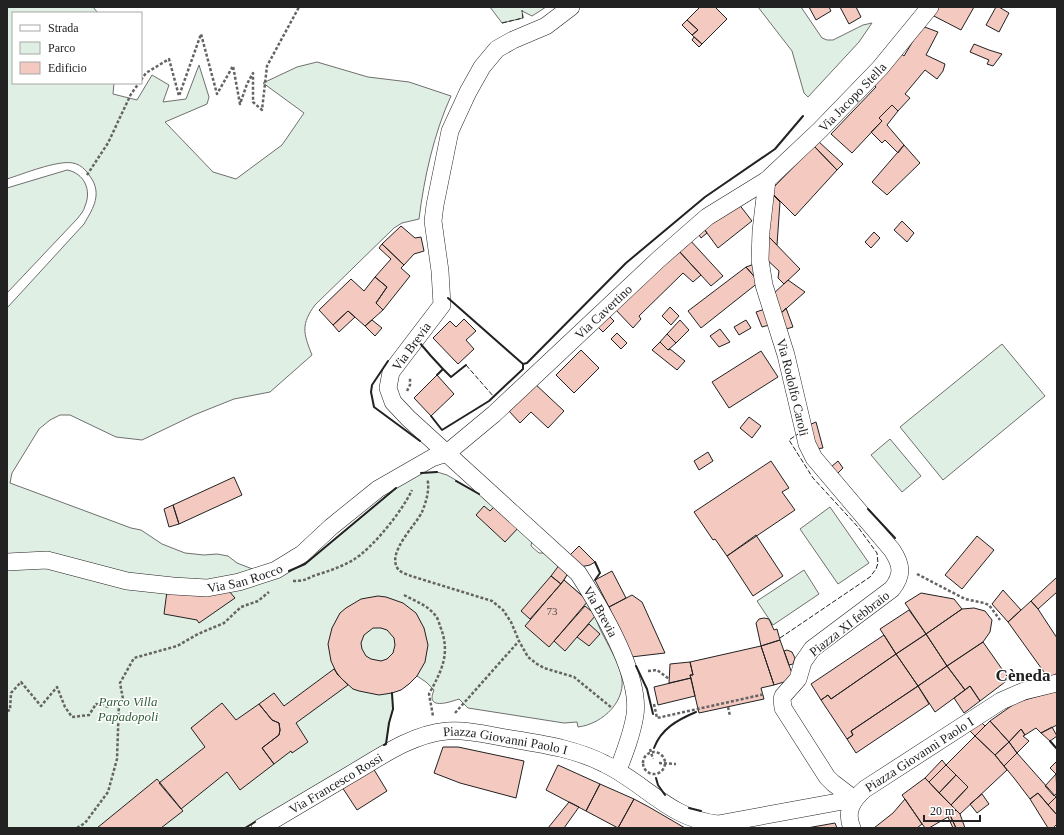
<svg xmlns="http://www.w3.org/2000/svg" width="1064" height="835" font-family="Georgia,serif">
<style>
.green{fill:#e0efe3;stroke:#6f6f6f}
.building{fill:#f3c9c0;stroke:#222;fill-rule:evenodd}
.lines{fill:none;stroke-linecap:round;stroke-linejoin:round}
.minor-casing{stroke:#222;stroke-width:18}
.path{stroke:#646464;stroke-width:2.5;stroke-dasharray:3 2;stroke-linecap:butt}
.minor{stroke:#fff;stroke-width:17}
.fence{stroke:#222;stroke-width:1;stroke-dasharray:5 2;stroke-linecap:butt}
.wall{stroke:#222;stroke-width:2}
.labels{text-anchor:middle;stroke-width:3;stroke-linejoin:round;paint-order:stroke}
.number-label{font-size:11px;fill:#564c4a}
.street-label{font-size:13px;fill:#222;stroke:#fff}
.park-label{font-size:13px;font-style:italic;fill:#2f5e38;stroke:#fff}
.district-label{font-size:17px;font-weight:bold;fill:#222;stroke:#fff}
</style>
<rect width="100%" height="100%" fill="#fff"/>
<path class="green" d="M7 7H93L98 13H13V83H114L113 94 137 100 152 75 169 85 163 102 186 99 199 65 209 97 207 104 165 122 213 172 236 179 282 145 304 113 263 83 297 67 317 62 368 77 409 82 451 96C434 133 424 178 419 219L402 223 394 228 315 305C301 324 303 333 312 355L270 392 234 399 194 415 142 440 116 437 70 415H60L50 420 39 429 12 473 10 483 131 528 141 530 162 544 185 553 204 555 217 554 228 556 237 563 255 570 199 584 7 558V308L84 224C92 210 101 197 93 181 88 173 83 165 73 163 57 160 23 174 7 179Z
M490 7H546L532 16 522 11 523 18 502 23Z
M758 7H801L822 38 827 40H833L863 25 872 23 859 42 808 97 804 93 792 51Z
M67 170C84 173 92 190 85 206 84 211 80 215 77 219L7 293V188Z
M1002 344 1045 396 943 480 900 427Z
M890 439 921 476 902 492 871 455Z
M437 472 447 475 490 500 532 540 531 546 539 553H545L568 570 567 575 564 580C571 587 581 593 587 601 591 605 598 625 601 631 608 645 617 659 621 674 628 700 603 724 578 727L577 722 564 723 468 708 459 699C450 702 425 711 434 690L426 682 417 676 409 684 392 693 393 709 389 723 386 744 245 828H7V569L49 566 120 586 280 575 305 564 400 485 421 473Z
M830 507 869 563 838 584 800 529Z
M804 570 819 594 773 625 757 601Z"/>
<path class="building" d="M700 7H715L727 19 702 44 692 35 698 30 687 20Z
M809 7H829L831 11 816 20Z
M840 7H856L861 17 849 24Z
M938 7H974L961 30 932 15Z
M996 7H999L1009 13 999 32 986 25Z
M687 20 698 30 692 35 682 25Z
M922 26 938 32 926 55 945 64 943 71 937 79 925 70 905 94 910 98 898 111 892 105 879 118 882 121 852 153 831 134 876 87 871 82 899 52 904 56Z
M694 37 702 44 699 47 692 40Z
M974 44 989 50 1002 54 993 66 987 64 989 60 970 52Z
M892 105 898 111 887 125 904 145 898 153 885 140 882 143 871 132 882 121 879 118Z
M818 141 843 164 837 170 814 146Z
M904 145 920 163 887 195 872 182Z
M814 146 837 170 795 216 770 191Z
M773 195 780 202 777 245 770 238 765 236Z
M738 203 752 221 718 248 704 229Z
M902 221 914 233 907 242 894 230Z
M401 226 415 238 421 237 424 251 414 254 404 265 382 244Z
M704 229 707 233 701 238 698 233Z
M874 232 880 238 871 248 865 242Z
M765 236 770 238 800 269 784 284 778 278 779 271 763 256Z
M689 239 723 276 711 286 678 250Z
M382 244 404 265 401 268 410 276 383 310 376 303 387 287 375 277 391 259 379 248Z
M678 250 701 275 693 282 683 273 639 316 641 319 633 328 614 308Z
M757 263 759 282 746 267Z
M746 267 759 282 701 328 688 311Z
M375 277 387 287 376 303 383 310 365 326 348 311 333 325 319 310 351 279 364 291Z
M788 280 805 292 779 315 772 295Z
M670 307 679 316 671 325 662 316Z
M768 308 773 324 762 327 756 312Z
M786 308 793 327 783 330 779 315Z
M348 311 355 317 339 332 333 325Z
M607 314 614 321 603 332 596 325Z
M464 319 476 331 466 340 474 349 458 364 433 338 450 321 456 327Z
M372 320 382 328 375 336 365 326Z
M680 320 689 330 676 343 667 334Z
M746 320 751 328 739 335 734 327Z
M720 329 730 342 719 347 710 336Z
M617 333 627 343 621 349 611 339Z
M667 334 676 343 668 350 660 342Z
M660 342 668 350 670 349 685 361 677 370 652 350Z
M581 350 599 368 574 393 556 375Z
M761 351 778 377 729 408 712 382Z
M437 375 454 394 431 416 414 398Z
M534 383 564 411 548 428 531 412 520 423 508 410Z
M749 417 761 426 752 438 740 428Z
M816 422 823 448 815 449 809 425Z
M708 452 713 461 699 470 694 461Z
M771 461 789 488 782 492 795 510 727 556 715 539 713 540 694 512Z
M838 461 843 468 837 474 831 467Z
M234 477 242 495 179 524 173 505Z
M173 505 179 524 169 527 164 509Z
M496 505 519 527 505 542 476 515 484 506 490 511Z
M756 535 783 576 753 596 727 556Z
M977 536 994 550 962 589 945 575Z
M579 546 595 562 590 565 580 567 567 558Z
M560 564 568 570 567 575 561 584 551 576Z
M612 571 626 598 609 607 595 580Z
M551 576 561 584 530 619 521 611Z
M1056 578 1057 579V592L1038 609 1031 601Z
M564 580 588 601 549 647 525 626Z
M228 590 235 598 199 623 197 620 164 614 167 591Z
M1003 590 1021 610 1008 622 992 604Z
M921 593 954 599 962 609 926 634 905 603Z
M632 595 642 602 665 653 631 657 609 607Z
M378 596 386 597 403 603 416 613 424 628 428 645 425 662 417 676 409 684 401 690 392 693 379 695 359 691 353 689 343 680 337 674 331 661 328 644 332 628 340 613 346 608 361 599ZM373 628H381L387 630 394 638 395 645 393 653 387 659 381 661 371 659 366 656 362 649 361 643 364 635Z
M1031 601 1038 609 1057 638V673L1049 679 1008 622Z
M585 606 596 615 565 651 554 641Z
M974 608 985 611 992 620 990 632 983 642 947 666 926 634 962 609Z
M909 610 926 634 896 654 880 629Z
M764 618 769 619 774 630 777 629 780 640 761 646 756 623 759 619Z
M589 624 600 634 589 646 577 637Z
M926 634 947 666 918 686 896 654Z
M884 635 896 654 831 699 828 695 821 700 811 684Z
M780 640 794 679 774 685 761 646Z
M983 642 1009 679 980 701 970 686 965 690 947 666Z
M761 646 774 685 761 688 764 699 699 713 690 675H693L690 662Z
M787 650 792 652 795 658 793 664 789 665 784 651Z
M896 654 918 686 851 731 853 735 847 739 821 700 828 695 831 699Z
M690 662 693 675H690L691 678 669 683 670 664Z
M947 666 965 690 935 712 918 686Z
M334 669 340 677 348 685 296 723 308 742 292 753 291 751 274 764 262 748 279 735 280 730 279 723 272 720 259 704 274 693 284 706Z
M691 678 695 696 658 705 654 687Z
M918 686 929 704 856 753 847 739 853 735 851 731Z
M970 686 980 701 964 713 954 698Z
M1057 691V725L1041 733 1036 728 1025 735 1021 729 1009 742 990 721 1017 702Z
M222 703 236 720 259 704 272 720 279 723 280 730 279 735 262 748 274 764 240 790 227 772 181 809 159 783 205 747 191 728Z
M980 721 985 726 975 736 970 731Z
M990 721 1009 742 995 755 975 736Z
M1052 727 1057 736 1050 741 1041 733Z
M1021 729 1025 735 1023 736 1029 741 1017 753 1009 742Z
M975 736 995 755 1007 770 960 814 951 805 968 787 946 765Z
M1009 742 1017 753 1004 766 995 755Z
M443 747H458L524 761 516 798 460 783 434 773Z
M1017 753 1056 797 1048 805 1038 793 1030 799 1014 778 1004 766Z
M942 760 946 765 929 782 925 778Z
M1057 761V775L1050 768Z
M558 765 600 784 586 811 546 790Z
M946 765 956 775 939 793 929 782Z
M373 768 387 791 357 810 342 787Z
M1056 774 1057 793 1054 796 1045 786Z
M956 775 968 787 951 805 939 793Z
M925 778 956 810 948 817 929 828H925L902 795Z
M157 779 183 811 161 828H97Z
M600 784 634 799 618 828 586 811Z
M1038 793 1057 815V824L1053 828H1048L1030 799Z
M982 794 989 804 977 813 970 804Z
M1056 797 1057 799V815L1048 805Z
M634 799 649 807 685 828H618Z
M905 799 922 824 917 828H874L893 813Z
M569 802 579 807 564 828H548Z
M956 810 960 814 965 828H956L950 815Z
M950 815 956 828H953L948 817Z
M835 823 837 828H807Z"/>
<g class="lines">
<defs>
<g id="minor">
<path id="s1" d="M571 7 546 26 513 40 497 49 482 67 468 92 450 131 435 205 433 221 440 271 442 305 391 372 388 388 393 402 408 418 578 573C600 607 641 674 635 715 632 734 625 752 618 770"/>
<path id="s2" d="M767 180 761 231 760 260 764 285 786 355 807 444 814 458 892 550C902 565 903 575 892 589L812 649 803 662 798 679 783 696 782 699 783 708 827 777 833 783 854 799"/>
<path id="s3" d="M7 562 47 560 127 581 173 586 207 588 239 582 276 570 302 554 331 527 378 489 432 458 447 453 494 414 659 259 707 217 767 180 820 130 880 68 930 7"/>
<path id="s4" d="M260 828C290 810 321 792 351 774 380 757 412 734 447 731 470 729 495 737 518 740 548 745 578 750 605 764 646 784 670 819 718 824L854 799"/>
<path id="s5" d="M852 828C845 812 852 800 865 789L1001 701 1024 691 1057 683"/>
</g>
</defs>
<use href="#minor" class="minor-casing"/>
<path class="path" d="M141 80 146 73 169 59 179 96 201 34 217 94 233 66 240 104 247 84 253 73V102L262 110 267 66 299 7
M87 175 108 143 131 94 139 83
M407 391 410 385V377
M427 481 428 482C429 492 426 502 422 512 416 525 386 553 398 569 401 573 407 574 411 576L492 601 503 610 511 622 519 641
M917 574 965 599 984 603 989 605 1000 620
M293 581C306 581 305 579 316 575 329 571 341 567 353 560 372 549 403 510 412 490
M404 595C415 601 427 605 435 615 438 618 439 623 440 626 451 653 442 670 429 694L433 716
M648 671 657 670 669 679
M654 704 657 718 765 694
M728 707 730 716
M7 711 10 710 11 693 21 682 41 706 57 687 65 707 72 717 89 715 96 704 109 707 123 699 120 683 134 658 177 646 198 634 224 623 241 607 258 601 269 592
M455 713 519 641 528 657 537 664 544 668 574 677 612 708
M650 749 653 759
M643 763a11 11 0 1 1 22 0a11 11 0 1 1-22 0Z
M659 763 676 764
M77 828 85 823 108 792 117 759 119 701"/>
<use href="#minor" class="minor"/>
<path class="fence" d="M502 23 523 18 522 10
M466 365 494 397
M780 638 870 577 876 569 878 563 877 553 874 549 858 527 813 478 789 440 798 434"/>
<path class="wall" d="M448 298 523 364 527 363 626 263 705 197 775 149 803 116
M419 342 431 356 443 369 437 375
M388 361 372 385 371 392 374 407 420 441
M443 369 451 377 466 365
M431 416 442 430 489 401 523 369V364
M421 473 437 472
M456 481 479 494
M868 509 895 538
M595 562 600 573 595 580
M289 571 305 564 396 488
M636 666 647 689 653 714
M1050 741 1057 749
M384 745 386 744 389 723 393 709 392 693
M654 748C661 729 677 720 696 712
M656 778 658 785 665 795
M689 808 701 811
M245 828 255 822"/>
</g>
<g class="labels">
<g class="number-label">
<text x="552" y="615">73</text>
</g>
<g class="street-label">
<text dy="5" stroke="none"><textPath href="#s3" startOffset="1024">Via Jacopo Stella</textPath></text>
<text dy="5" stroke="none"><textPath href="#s3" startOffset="694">Via Cavertino</textPath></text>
<text transform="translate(411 346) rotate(-54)" y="5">Via Brevia</text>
<text dy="5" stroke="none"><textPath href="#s2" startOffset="212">Via Rodolfo Caroli</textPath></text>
<text dy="5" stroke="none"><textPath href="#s3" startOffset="242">Via San Rocco</textPath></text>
<text dy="5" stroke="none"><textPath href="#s1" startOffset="769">Via Brevia</textPath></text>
<text transform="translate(849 623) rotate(-38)" y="5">Piazza XI febbraio</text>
<text dy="5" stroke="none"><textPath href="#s4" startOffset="271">Piazza Giovanni Paolo I</textPath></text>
<text dy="5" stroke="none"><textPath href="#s5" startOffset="109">Piazza Giovanni Paolo I</textPath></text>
<text dy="5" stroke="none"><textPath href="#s4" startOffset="88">Via Francesco Rossi</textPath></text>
</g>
<g class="park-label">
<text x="128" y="706">Parco Villa<tspan x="128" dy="15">Papadopoli</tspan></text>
</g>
<g class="district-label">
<text x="1023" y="681">Cèneda</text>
</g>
</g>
<rect width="1064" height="835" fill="none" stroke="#222222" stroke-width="16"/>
<rect x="12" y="12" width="130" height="72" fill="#ffffff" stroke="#a7a7a7"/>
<rect x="20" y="25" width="20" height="6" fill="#ffffff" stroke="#a7a7a7"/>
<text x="48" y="32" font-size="12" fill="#222222">Strada</text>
<rect x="20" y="42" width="20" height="12" fill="#e0efe3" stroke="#a7a7a7"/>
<text x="48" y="52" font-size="12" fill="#222222">Parco</text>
<rect x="20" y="62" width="20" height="12" fill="#f3c9c0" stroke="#a7a7a7"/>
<text x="48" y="72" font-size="12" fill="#222222">Edificio</text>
<path d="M924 815v6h56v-6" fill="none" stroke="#222222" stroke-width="2"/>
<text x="930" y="815" font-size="12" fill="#222222" stroke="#ffffff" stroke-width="3" paint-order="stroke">20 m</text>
</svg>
